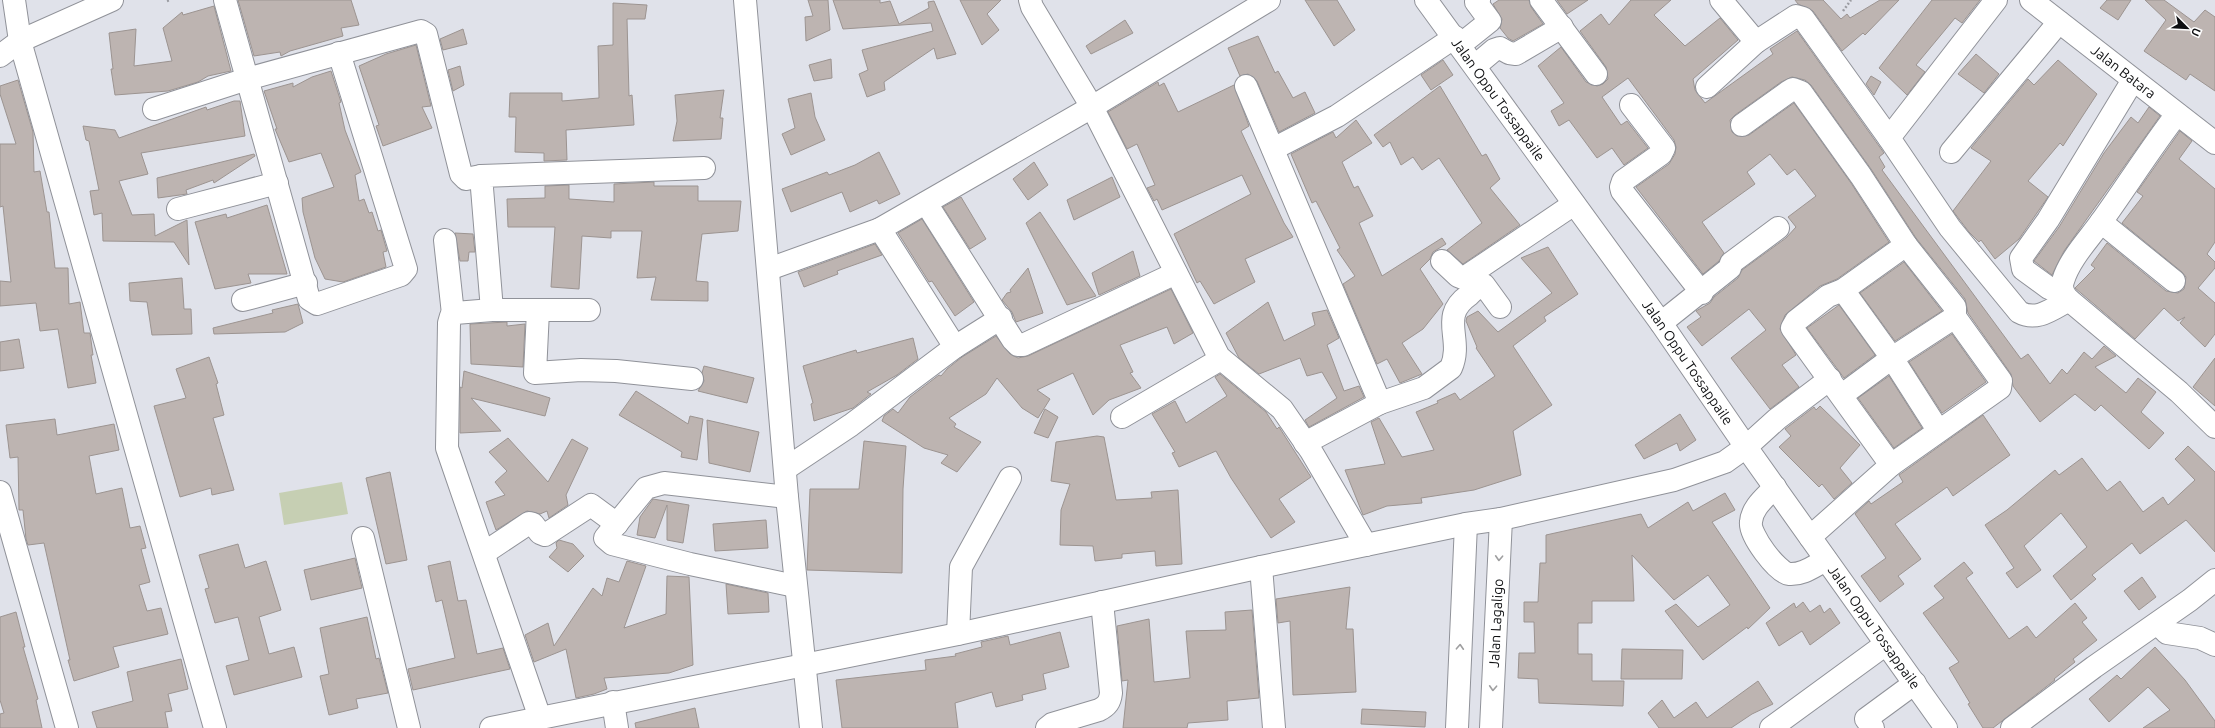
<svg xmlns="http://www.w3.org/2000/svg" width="2215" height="728" font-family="Ubuntu,sans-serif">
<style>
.green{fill:#c6cfb3}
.building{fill:#bdb4b1;stroke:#9c9491}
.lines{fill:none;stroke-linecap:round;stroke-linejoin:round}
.minor-casing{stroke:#909299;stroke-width:24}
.major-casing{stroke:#909299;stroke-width:24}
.path{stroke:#9b9ca2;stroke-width:2.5;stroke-dasharray:2 2;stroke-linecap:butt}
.minor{stroke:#fff;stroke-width:22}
.major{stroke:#fff;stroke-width:22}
.oneway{stroke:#9f9fa0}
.labels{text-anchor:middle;stroke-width:3;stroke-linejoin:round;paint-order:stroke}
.street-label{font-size:14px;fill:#0e0f11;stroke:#fff}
</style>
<rect width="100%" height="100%" fill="#e0e2ea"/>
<path class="green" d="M342 482 348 514 284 525 279 493Z"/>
<path class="building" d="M238 0H351L359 25 341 28 343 36 290 51 281 56 280 52 254 56Z
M808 0H828L830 30 806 41 805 17 813 16Z
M833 0H880V3L890 1 899 24 929 8 928 2 934 1 956 54 937 59 934 48 884 82 885 90 867 97 859 74 868 70 862 50 933 31 931 23 843 29Z
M960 0H1001L987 14 999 30 982 45Z
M1305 0H1337L1355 30 1334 46Z
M1499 0H1529L1531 7 1543 24 1513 41 1508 38 1500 28 1502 19 1493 4Z
M1557 0H1588L1567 14Z
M1631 0H1671L1654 15 1685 46 1720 18 1738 40 1693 79 1695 90 1705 103 1773 54 1770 49 1797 31 1884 153 1879 157 1885 167 1882 170 2021 359 2028 354 2050 384 2062 369 2067 374 2084 352 2092 359 2104 346 2116 356 2095 367 2126 393 2138 378 2156 392 2141 412 2164 433 2149 449 2101 405 2095 411 2075 394 2040 422 2013 386 2011 374 1968 313 1965 299 1916 238 1871 169 1811 85 1805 80 1792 77 1781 82 1735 115 1730 120 1732 132 1737 136 1749 135 1794 103 1851 183 1889 242 1837 279 1820 286 1785 315 1780 329 1796 355 1782 365 1799 387 1770 409 1731 358 1766 330 1749 309 1702 346 1687 327 1701 317 1696 311 1710 303 1714 297 1738 278 1742 270 1786 238 1796 227 1788 217 1816 196 1795 169 1787 175 1770 154 1747 172 1755 184 1702 222 1724 253 1719 261 1703 274 1636 187 1669 164 1675 154 1676 147 1674 140 1628 78 1602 97 1621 125 1627 121 1648 148 1624 165 1612 148 1597 158 1569 120 1559 126 1551 111 1564 103 1538 66 1561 47 1586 82 1597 86 1603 84 1608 79 1606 67 1580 31 1601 14 1609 25Z
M1795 0H1823L1841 19 1847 14 1850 18 1880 0H1899L1865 35 1863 33 1842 51 1813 11 1798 4Z
M1932 0H1980L1962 23 1955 18 1916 65 1925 72 1907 95 1879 68Z
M2107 0H2131L2118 20 2100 8Z
M2145 0H2164L2194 22 2205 10 2215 17V91L2190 74 2186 80 2144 51 2166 20Z
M613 3 647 5 645 19H627L629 96 632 95 634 125 566 130 567 160 544 161V153L515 152 516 117H509L510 93H562V101L599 98 598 46 613 45Z
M214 6 231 71 208 76 198 82 168 91 115 95 111 69H113L109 33 136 29 134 66 172 61 163 28 182 12 183 15Z
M1125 20 1133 33 1091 54 1086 46Z
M463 29 467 44 443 50 440 39Z
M1258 36 1275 73 1278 71 1293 98 1305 92 1315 113 1279 132 1257 81 1248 74 1240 76 1228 48Z
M416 45 431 106 422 107 432 128 383 146 376 126 379 125 359 66 386 54Z
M1976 54 1999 74 1984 93 1958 74Z
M831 59 832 78 814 81 809 65Z
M1443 60 1453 75 1431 90 1421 75Z
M2058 60 2097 94 2063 146 2060 143 2028 181 2048 197 2019 239 1995 259 1981 240 1979 242 1969 232 1953 211 1991 161 1971 148 2028 79 2034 85Z
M460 66 464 85 453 91 448 70Z
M331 71 341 102 339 103 345 130 361 172 355 175 359 201 364 199 369 213 372 212 378 231 381 230 387 251 383 252 386 267 343 282 325 279 315 258 303 212 302 198 334 187 321 153 289 162 275 129H277L264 91 293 83V87L312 77Z
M1871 76 1881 82 1874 95 1866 84Z
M18 80 33 132 34 172 40 171 47 212H49L55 268H68L69 304 80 302 84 333H90L93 355H91L96 383 68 388 58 329 40 331 36 303 0 306V281L11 282 3 206 0 207V144H16L0 94V86Z
M1158 82 1159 86 1164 83 1178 112 1234 85 1249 126 1241 131 1284 223 1293 237 1245 259 1255 282 1214 304 1200 281 1197 283 1174 234 1251 194 1242 175 1162 210 1157 199 1154 201 1147 188 1155 185 1137 144 1127 149 1108 112Z
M1440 86 1482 156 1486 154 1500 179 1490 188 1520 225 1463 264 1447 250 1482 223 1439 158 1422 170 1413 157 1401 165 1390 142 1383 147 1374 135Z
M724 90 720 118H723L721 139 673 141 677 121 675 95Z
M811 93 815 117 825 140 791 155 782 134 795 128 788 99Z
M234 101H240L245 136 141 153 148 174 119 181 132 215 154 214 155 236 187 220 189 265 174 242 103 241 102 213 94 215 90 191 99 190 89 141 86 140 83 126 115 130 119 138 206 107 207 110Z
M2149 107 2160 116 2064 251 2052 275 2034 261 2059 227 2104 153 2131 117 2138 123Z
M1356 120 1372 143 1342 162 1354 188 1358 186 1373 216 1359 223 1382 276 1442 238 1446 244 1433 252 1430 259 1420 269 1443 304 1423 329 1402 343 1422 374 1400 383 1387 359 1377 364 1343 284 1355 276 1337 250 1340 248 1316 201 1312 203 1291 154 1333 132 1336 138Z
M2180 131 2192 141 2179 159 2215 189V242L2207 254 2215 262V268L2198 288 2215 303V334L2205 347 2180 323 2185 317 2178 321 2164 308 2135 339 2075 288 2095 268 2091 265 2107 243 2166 291 2178 293 2184 289 2186 277 2182 272 2122 223 2143 196 2137 192Z
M879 152 900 194 879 204 877 200 850 212 842 192 791 212 782 189 827 172 829 175 855 165Z
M254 154 255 156 214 183 213 180 186 190 187 194 158 198 157 178Z
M1034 162 1048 185 1028 200 1013 179Z
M1112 177 1120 197 1074 220 1067 200Z
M654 182V186H698V201H741L738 231 702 234 696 281 708 282V301L651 300 656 277 637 278 642 231H611V238L582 236 579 289 551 287 555 227H508L507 199 545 198V186L569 185V199L614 202V184Z
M961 197 986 239 970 249 943 207Z
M267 205 287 274H248L251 283 215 289 195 222 226 214 227 218Z
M1040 212 1096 296 1067 305 1026 223Z
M922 219 974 302 955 316 932 281 929 282 898 233Z
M455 233 473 234 475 252H469L468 261H460Z
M875 244 882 255 837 271 838 274 804 287 798 272Z
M1548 247 1578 294 1544 317 1546 321 1513 346 1552 405 1513 431 1521 475 1474 490 1421 498 1422 503 1387 506 1363 515 1345 470 1385 464 1371 422 1379 418 1402 457 1434 450 1416 412 1438 403 1437 401 1455 393 1460 400 1495 376 1476 348 1477 347 1466 321 1467 317 1478 311 1498 332 1552 293 1521 258Z
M1133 251 1140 276 1099 295 1092 273Z
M1904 262 1942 311 1895 341 1860 293Z
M1028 268 1043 313 1016 322 1012 312 1002 300 1007 293 1011 292 1010 290Z
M182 278 184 309H191L192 334 152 335 147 302 130 301 129 283Z
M1171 289 1193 333 1174 344 1167 327 1120 345 1133 372 1130 373 1141 388 1109 400 1093 415 1073 373 1037 390 1050 399 1038 418 1022 408 997 378 986 394 949 418 956 424 954 427 981 442 957 472 941 463 948 455 924 448 882 421 884 416 893 409 898 413 910 397 939 375 941 376 947 369 962 357 996 336 1010 354 1018 358 1028 356Z
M1268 302 1284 341 1315 325 1312 313 1327 310 1339 338 1327 345 1344 391 1359 386 1364 397 1309 427 1305 420 1337 398 1322 372 1307 376 1300 358 1259 374 1239 358 1226 333Z
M298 304 303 323 285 332 214 334 213 328 273 313 272 310Z
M1839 305 1875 355 1844 378 1807 328Z
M507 322V326L525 324 523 367 471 364 470 324Z
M1952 334 1986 382 1942 413 1909 362Z
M913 338 918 359 897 375 867 392 871 394 853 408 814 421 811 404 813 403 803 366 856 350 857 353Z
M19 339 24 368 0 371V342Z
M209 357 218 383 216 384 224 415 213 418 234 490 212 495 211 488 180 497 154 406 186 398 176 369Z
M2215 358V406L2193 387Z
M704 366 754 378 747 403 698 391 704 381 702 373Z
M464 371 550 398 545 416 471 398 501 431 460 433V387L462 388Z
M1220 374 1266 412 1277 429 1279 427 1311 477 1279 499 1295 522 1271 538 1231 478 1216 451 1179 467 1172 453 1175 452 1152 414 1175 401 1186 423 1227 396 1215 377Z
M1889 376 1922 428 1894 448 1858 398Z
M636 391 688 424 690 416 703 419 697 460 681 457 682 452 619 415Z
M1820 406 1860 445 1840 468 1852 483 1834 499 1822 484 1819 487 1779 447 1791 436 1785 429 1814 407 1816 410Z
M1045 409 1058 417 1048 438 1034 433Z
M1680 414 1696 440 1680 451 1677 443 1644 459 1635 445Z
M1983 415 2010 455 1953 496 1947 487 1895 524 1921 559 1898 576 1904 584 1880 602 1861 576 1886 558 1855 514 1869 501 1871 504 1903 482 1899 475Z
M55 419 57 435 114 424 119 450 89 456 96 494 122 488 130 528 140 526 146 548 141 549 150 582 139 585 147 611 161 608 168 634 113 647 119 667 74 681 68 660H70L44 543 28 545 26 539 23 510H19L18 457 10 458 6 425Z
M707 420 759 432 750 472 709 463Z
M1097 436 1104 437 1116 500 1152 498 1151 492 1178 490 1182 564 1156 566 1155 551 1122 554V558L1095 561 1093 546 1060 545 1061 510 1070 484 1051 481 1056 442Z
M508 438 548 482 572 439 588 448 566 495 568 505 549 518 547 511 540 514 527 511 496 530 486 502 505 495 495 482 507 471 489 452Z
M864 441 906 446 903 489 902 573 807 570 810 489H859Z
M2188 446 2215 472V552L2186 520 2140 554 2132 543 2092 575 2096 579 2071 600 2053 576 2087 547 2061 513 2024 546 2041 570 2017 588 2006 573 2014 568 1985 525 2007 510 2055 470 2059 475 2082 458 2107 491 2120 481 2143 512 2163 497 2168 505 2195 480 2175 459Z
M390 472 407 560 386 564 366 478Z
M1725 493 1735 510 1712 522 1770 608 1748 629 1747 627 1703 660 1665 611 1676 604 1698 627 1730 605 1708 575 1674 600 1632 555 1634 601H1592V623H1578V654H1592V681H1624L1623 706 1539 703 1538 679 1518 678 1519 653H1535L1534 622H1524V602H1538L1540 563H1546V535L1641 514 1648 528 1688 502 1693 511Z
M653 499 689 505 683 543 667 540V505L655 538 637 535 640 517Z
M766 520 768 548 715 551 713 524Z
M559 540 573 544 584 556 568 572 549 557 557 548 556 543Z
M238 544 245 568 266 561 281 610 259 617 269 654 294 647 302 677 234 695 226 666 249 660 238 617 215 623 205 589 209 588 199 555Z
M355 558 362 588 311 600 304 570Z
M450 561 458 601 466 600 477 654 503 648 510 669 413 690 408 669 455 658 442 600 436 602 428 566Z
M627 561 646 566 624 628 666 614 667 576 689 577 693 665 669 673 604 678 607 689 594 694 576 698 566 649 534 662 525 635 548 623 554 646 593 588 602 596 607 578 619 582Z
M1964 562 1973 573 1966 578 2009 639 2027 626 2036 638 2075 603 2087 618 2082 622 2097 640 2073 659 2075 662 2054 679 2055 680 1993 728H1983L1968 704 1970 703 1949 668 1959 662 1923 613 1944 598 1934 586Z
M2142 577 2156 597 2139 610 2124 591Z
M726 584 768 593 769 612 728 614Z
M1350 587 1346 629H1353L1356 692 1293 695 1290 621 1278 623 1276 599Z
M1803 602 1810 612 1820 605 1824 613 1830 608 1840 623 1810 645 1802 631 1779 646 1766 623 1794 603 1796 608Z
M1252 610 1259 698 1227 701 1228 720 1188 723 1187 728H1123L1128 680 1122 681 1117 626 1149 619 1154 682 1190 678 1186 631 1226 630 1225 612Z
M16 612 25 647H23L38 699 36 700 42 728H0V714L4 713 0 700V617Z
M367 617 376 659 379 658 388 693 356 699 358 708 329 715 320 676 329 674 320 628Z
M1060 632 1069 667 1043 674 1046 689 1022 695 1023 700 996 707 992 692 955 703 958 728H842L836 680 926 670 925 660 956 656 955 654 982 647 981 642 1008 636 1010 645Z
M2155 647 2185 680 2215 721V728H2143L2170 710 2148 687 2109 722 2089 699 2117 675 2121 679Z
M1622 649 1683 650 1682 679H1621Z
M181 659 188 689 168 694 172 711 165 712 168 728H97L92 712 133 701 127 672Z
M1758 681 1773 704 1752 714 1731 728H1659L1648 713 1662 700 1674 718 1696 702 1707 718Z
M695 708 699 728H636L635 723Z
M1362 709 1426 712 1425 727 1361 724Z"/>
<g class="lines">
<defs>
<g id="minor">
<path d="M14 0 20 41 215 728"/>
<path d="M225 0 309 299 317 304 401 275 406 269 339 53"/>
<path d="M745 0 787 497 811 728"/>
<path d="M1030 0 1032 7 1092 107 1219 357 1282 409 1311 451 1366 545"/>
<path d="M1541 0 1596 74"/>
<path d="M1721 0 1756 42"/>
<path d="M1996 0 1889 138 1950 228 2019 312C2037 322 2052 309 2069 300"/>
<path id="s1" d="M2031 0 2215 143"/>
<path d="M1460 45 1490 21 1476 2 1479 0"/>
<path d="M0 56 20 41 112 0"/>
<path d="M1475 66 1494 50 1500 48 1509 53 1516 54 1562 27"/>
<path d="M1246 86 1380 403 1305 443"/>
<path d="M1707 87 1756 42 1796 16 1803 18 1889 138"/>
<path d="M1631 105 1664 148 1661 154 1623 181 1621 187 1622 191 1702 293"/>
<path d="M154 109 247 79 421 31 426 34 461 174 466 179 481 176"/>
<path d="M2177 114C2150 149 2127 186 2101 222 2088 240 2069 260 2063 281 2060 289 2064 295 2069 300L2179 392 2215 427"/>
<path d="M1742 125 1788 92 1793 89 1801 92 1861 176 1906 245 1955 307V317L2001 381 2000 388 1891 465 1810 537"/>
<path d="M1273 149 1337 116 1455 37"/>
<path d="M1951 152 2059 22"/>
<path d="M926 203 1013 340 1018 345H1023L1176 273"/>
<path d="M178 209 277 183"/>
<path d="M2101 222 2174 281"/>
<path d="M445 240 453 314"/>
<path d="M1442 261 1458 276 1463 278 1467 276 1574 204"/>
<path d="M769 269 880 229"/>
<path d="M1843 290 1892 358 1938 430"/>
<path d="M2064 295 2049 288 2023 269 2021 258 2048 220 2133 80"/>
<path d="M243 300 306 283"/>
<path d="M492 310 481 176 704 168"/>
<path d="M538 311 535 373 581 370 616 371 692 379"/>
<path d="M1661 323 1730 268 1731 263 1778 228"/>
<path d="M955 347 880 229 1092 107 1269 0"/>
<path d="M1842 395 1892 358 1955 317"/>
<path d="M1380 403 1424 388 1451 368C1464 338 1438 317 1469 295 1473 291 1478 286 1484 285L1500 307"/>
<path d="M1122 417 1221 359"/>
<path d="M1891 465 1792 328 1796 321 1828 296 1843 290 1906 245"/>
<path d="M785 469 851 425 955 347 1001 318"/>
<path d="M1775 487C1766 497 1752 507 1751 522 1749 535 1777 572 1789 574 1803 575 1814 566 1826 560"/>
<path d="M0 492 67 728"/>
<path d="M787 497 664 483 646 488 605 538 612 544 690 564 795 586"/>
<path d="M363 538 409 728"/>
<path d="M484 553 529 523 533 524 540 533 545 535 591 505 617 524"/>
<path d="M1261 567 1274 728"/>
<path d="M2158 624 2167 633 2200 638 2215 645"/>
<path d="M958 634 961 567 1010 478"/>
<path d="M613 702 617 728"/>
<path d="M540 718 447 448 449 323 451 316 455 313 492 310H589"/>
<path d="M491 728 958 634 1261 567 1466 524 1501 519 1674 480 1725 462 1746 447 1777 419 1830 379"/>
<path d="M1047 728 1052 724 1099 710C1107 706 1110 702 1111 693L1102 602"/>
<path d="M1457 728 1466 524"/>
<path id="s2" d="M1491 728 1501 519"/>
<path d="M1771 728 1886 644"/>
<path d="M1873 728 1866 719 1915 683"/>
<path d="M2012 728 2094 667 2190 600 2215 580"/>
</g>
<g id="major">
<path id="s3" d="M1426 0 1661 323 1746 447 1946 728"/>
</g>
</defs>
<use href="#minor" class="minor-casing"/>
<use href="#major" class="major-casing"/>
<path class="path" d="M167 1 170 0
M1843 11 1851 0"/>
<use href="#minor" class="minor"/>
<use href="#major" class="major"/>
</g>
<defs><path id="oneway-chevron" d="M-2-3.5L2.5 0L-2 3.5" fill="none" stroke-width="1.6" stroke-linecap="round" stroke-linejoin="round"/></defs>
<g class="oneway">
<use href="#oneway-chevron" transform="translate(1499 558) rotate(93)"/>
<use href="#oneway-chevron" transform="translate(1460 647) rotate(-87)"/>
<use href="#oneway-chevron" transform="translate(1493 688) rotate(93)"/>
</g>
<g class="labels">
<g class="street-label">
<text dy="5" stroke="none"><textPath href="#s1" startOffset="117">Jalan Batara</textPath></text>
<text dy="5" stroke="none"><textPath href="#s3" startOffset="123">Jalan Oppu Tossappaile</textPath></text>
<text dy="5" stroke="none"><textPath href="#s3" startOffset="447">Jalan Oppu Tossappaile</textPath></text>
<text dy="5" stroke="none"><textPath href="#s2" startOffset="105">Jalan Lagaligo</textPath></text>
<text dy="5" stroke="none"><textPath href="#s3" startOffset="771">Jalan Oppu Tossappaile</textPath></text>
</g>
</g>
<g transform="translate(2187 28) rotate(114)" stroke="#ffffff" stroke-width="3" paint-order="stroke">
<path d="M0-3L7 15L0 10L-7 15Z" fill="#0e0f11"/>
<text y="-6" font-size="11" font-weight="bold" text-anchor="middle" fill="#0e0f11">U</text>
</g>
</svg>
